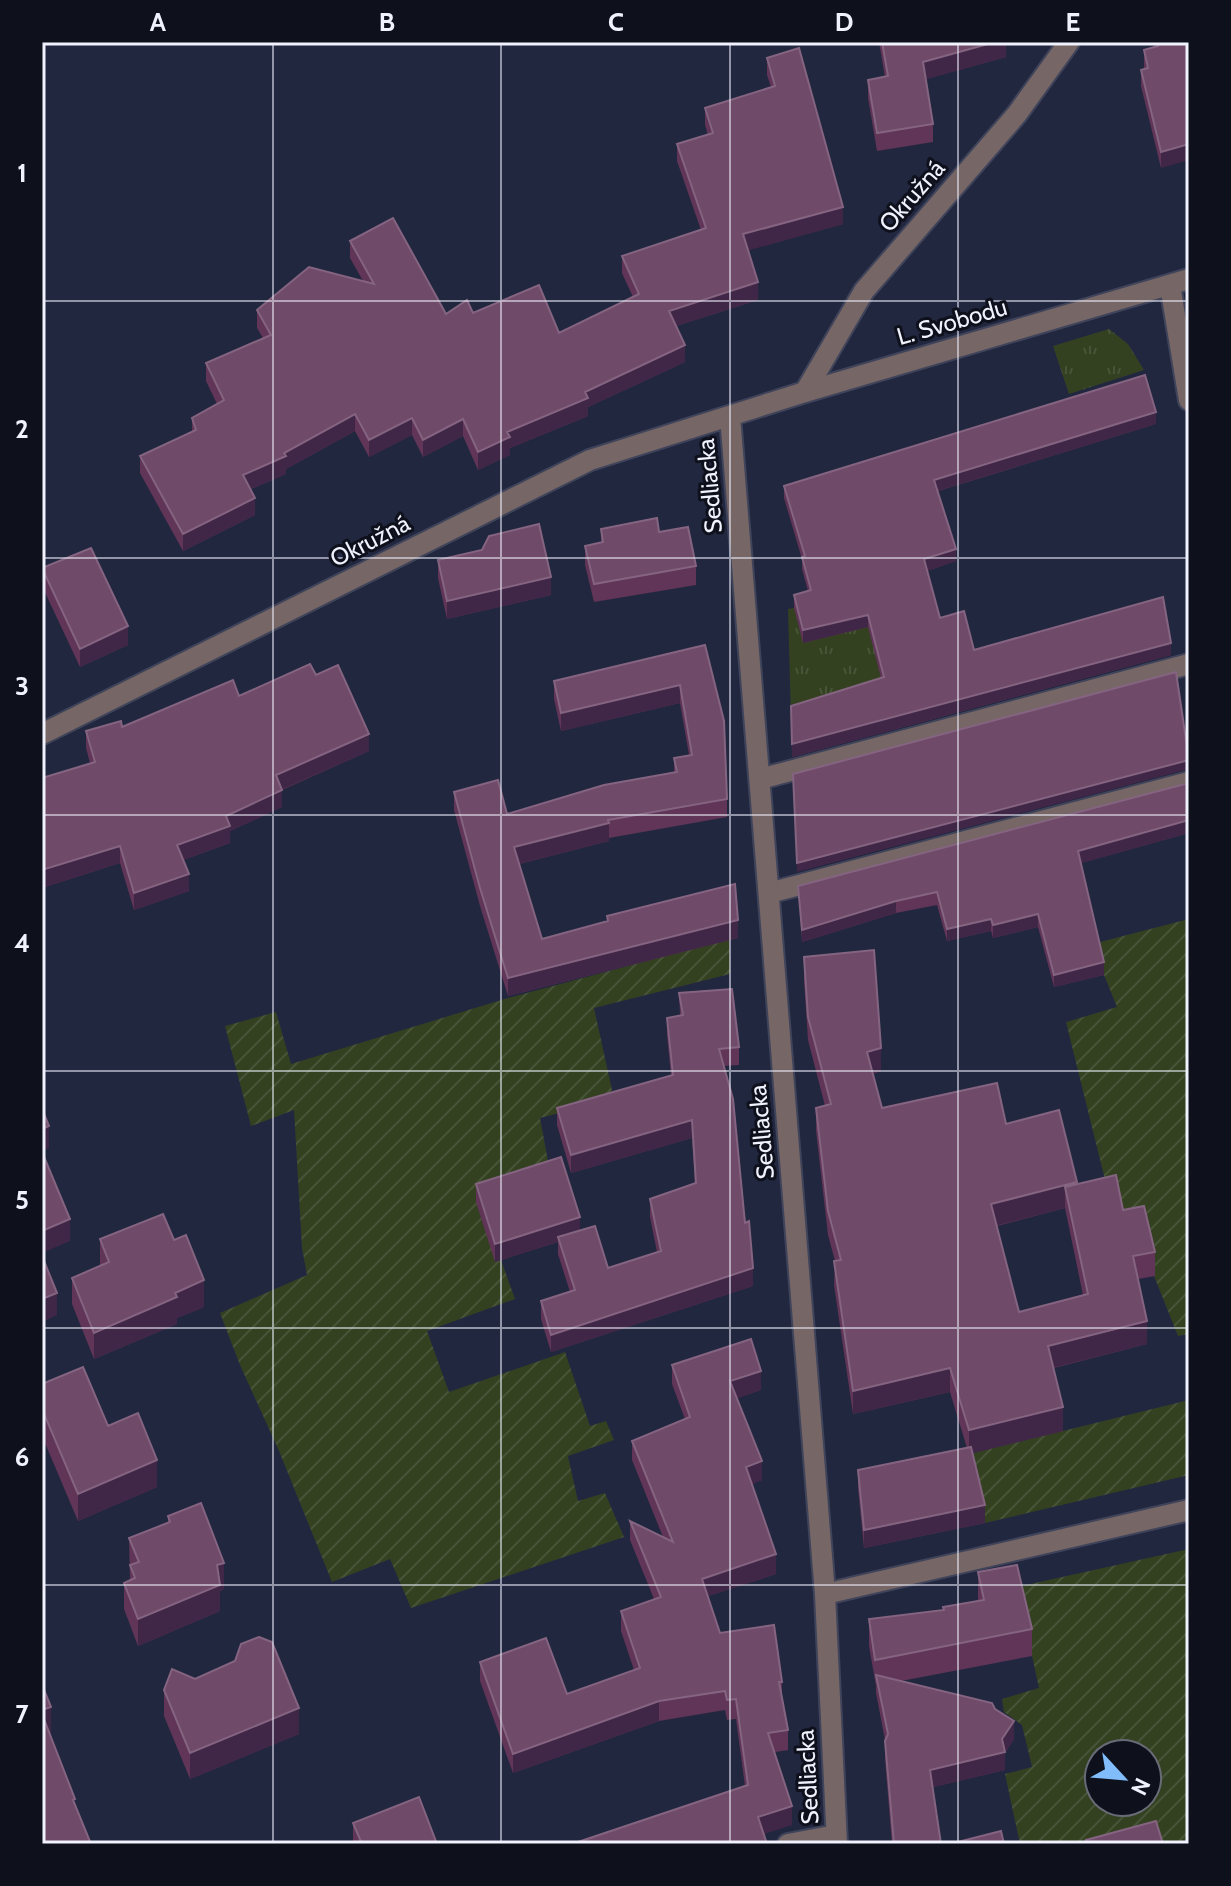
<svg xmlns="http://www.w3.org/2000/svg" width="1231" height="1886" font-family="Cabin,sans-serif">
<style>
.grass{fill:url(#grass-tufts)}
.garden{fill:url(#garden-furrows);fill-rule:evenodd}
.lines{fill:none;stroke-linecap:round;stroke-linejoin:round}
.lane-casing{stroke:#3f445a;stroke-width:24}
.street-casing{stroke:#3f445a;stroke-width:24}
.lane{stroke:#766;stroke-width:20}
.street{stroke:#766;stroke-width:20}
.wall{fill:#603557;fill-rule:evenodd}
.shaded-wall{fill:#412747}
.building{fill:#6f4a69;stroke:#846480;stroke-width:2}
.grid{fill:none;stroke:#f0f3fd;stroke-width:2;stroke-opacity:0.55}
.labels{text-anchor:middle;stroke-width:6;stroke-linejoin:round;paint-order:stroke}
.street-label{font-size:24px;fill:#f0f3fd;stroke:#0e111c}
.neatline{fill:none;stroke:#f0f3fd;stroke-width:3}
.grid-label{font-size:26px;text-anchor:middle;font-weight:bold;fill:#f0f3fd}
</style>
<defs>
<pattern id="grass-tufts" width="24" height="20" patternUnits="userSpaceOnUse" patternTransform="scale(2)"><rect width="24" height="20" fill="#334121"/><path d="M3 7l-1-3M5 7V3M7 7l1-3M15 17l-1-3M17 17v-4M19 17l1-3" fill="none" stroke="#475437"/></pattern>
<pattern id="garden-furrows" width="10" height="10" patternUnits="userSpaceOnUse" patternTransform="scale(2)"><rect width="10" height="10" fill="#334121"/><path d="M-1 1l2-2M0 10L10 0M9 11l2-2" fill="none" stroke="#475437"/></pattern>
</defs>
<rect width="100%" height="100%" fill="#222740"/>
<path class="grass" d="M1109 329 1128 344 1144 370 1069 394 1053 346Z
M794 608 874 625 889 688 791 719 788 609Z"/>
<path class="garden" d="M1189 919V1334L1178 1336 1154 1276 1152 1265 1110 1200 1066 1022 1117 1007 1104 975 1096 943Z
M729 939 730 974 594 1008 614 1099 540 1118 551 1177 479 1199 515 1299 427 1331 449 1392 565 1352 590 1426 606 1421 614 1440 568 1456 578 1501 605 1493 624 1537 411 1608 390 1559 332 1582 279 1451 240 1365 220 1313 307 1275 302 1248 294 1110 251 1126 225 1026 276 1012 291 1064 508 998Z
M1189 1400V1475L985 1523 969 1454Z
M1189 1549V1844H1020L1005 1774 1032 1767 1022 1725 1004 1712 1002 1699 1039 1688 1017 1587ZM1099 1754H1147V1802H1099Z"/>
<g class="lines">
<defs>
<path id="lane" d="M805 392 864 291 1017 114 1069 42
M760 779 1189 664
M769 893 1189 782
M825 1594 1189 1510
M788 1844 836 1835"/>
<path id="street" d="M1170 285 1189 400
M730 416 825 1594 837 1844
M42 734 590 460 805 392 1189 279"/>
</defs>
<use href="#lane" class="lane-casing"/>
<use href="#street" class="street-casing"/>
<use href="#lane" class="lane"/>
<use href="#street" class="street"/>
</g>
<path class="wall" d="M879 42H1006V57L926 79 933 124V142L877 151 868 98V80L885 77Z
M1154 42H1189L1161 168 1141 86V70L1144 69V50L1154 47Z
M767 58 843 224 748 250 758 300 676 326 685 362 588 407V416L510 448V455L478 470 463 436 423 457 412 435 369 457 355 431 286 469V474L251 489 255 515 183 551 140 473V456L192 432V418L217 404 206 381V363L263 338 257 328V310L363 281 350 258V241L446 314 473 313 559 333 633 297 622 273V256L701 230 677 161V144L708 135 705 125V108L771 87 767 75Z
M1156 424 938 491 956 561 927 571 940 618 974 650 1171 655 792 757 791 706 881 678 868 627 803 643 794 608V595L808 591 802 569V559L784 498V486Z
M601 529 659 532 696 566V585L594 602 585 565V546L601 543Z
M482 550 551 595 447 619 438 578V560Z
M42 568 128 645 80 667 42 586Z
M705 645 727 799V817L609 838V841L519 864 542 939 607 922V916L738 938 508 996 480 906 454 810V792L507 814 674 772V758L689 755 680 703 561 731 554 699V681Z
M316 675 369 751 282 790V807L230 831V843L183 860 189 891 134 910 120 863 42 888V778L90 763 86 748V731L122 727Z
M1189 783V833L1081 863 1104 975 1054 987 1038 927 993 938 991 931 947 941 937 905 896 913 802 942 798 886Z
M804 957 881 1071 873 1074 882 1108 1006 1124 1077 1184 1123 1210 1155 1252V1276L1138 1279 1147 1344 1054 1368 1063 1431 972 1453 985 1523 864 1548 858 1488V1470L967 1448 950 1392 853 1414 834 1285 835 1261 828 1235 816 1131V1108L825 1106 808 1040 804 980ZM1065 1208 1083 1295 1019 1312 997 1226Z
M679 993 739 1047V1065L724 1066 753 1286 551 1352 541 1319V1301L570 1292 558 1254V1242L495 1262 476 1202V1184L580 1230 608 1268 657 1252 650 1217V1199L695 1184 692 1138 571 1173 557 1125V1108L671 1075 667 1035V1018L680 1015Z
M100 1239 204 1307 177 1318V1324L94 1359 72 1304V1278L100 1266Z
M672 1365 761 1390 737 1398 762 1480 752 1484 776 1574 708 1596 720 1633 782 1682V1700L788 1730V1750L775 1752 792 1825 745 1786 736 1719 727 1720 725 1710 659 1721 513 1773 480 1681V1662L567 1694 634 1670 621 1631V1611L654 1599 630 1540V1521L663 1537 632 1460V1441L685 1419 672 1384Z
M42 1384 108 1426 157 1487 78 1521 42 1436Z
M168 1516 224 1589 220 1591V1611L138 1646 124 1609V1583L130 1580 129 1538 168 1523Z
M978 1572 1032 1629V1656L901 1681 995 1709 1014 1739 1005 1753V1770L933 1787 941 1844H892L885 1759V1740L876 1693V1686L869 1646V1619L943 1610V1607L978 1601Z
M164 1690 299 1734 190 1779 164 1716Z
M353 1823 437 1844H353Z"/>
<path class="shaded-wall" d="M995 42H1006V57L923 80V62Z
M1189 144V160L1161 168V152Z
M843 207V224L743 252V234Z
M758 282V300L669 328V311Z
M685 345V362L588 407V416L510 448V455L478 470V452L507 432 585 392Z
M1156 412V424L934 492V480Z
M355 414V431L286 469V474L243 492V475Z
M412 418V435L369 457V440Z
M463 419V436L423 457V440Z
M255 498V515L183 551V534Z
M956 549V561L924 572V559Z
M551 577V595L447 619V601Z
M868 615V627L803 643V630Z
M128 626V645L80 667V649Z
M1171 643V655L792 757V744Z
M680 685V703L561 731V713Z
M369 734V751L276 792V775Z
M1189 760V769L797 872V863Z
M282 790V807L230 831V843L177 862V845L226 816Z
M1189 820V833L1078 864V851Z
M609 823V841L514 865V847Z
M120 846V863L42 888V870Z
M189 874V891L134 910V893Z
M896 901V913L802 942V930Z
M1038 914V927L993 938V925Z
M991 919V931L947 941V929Z
M738 920V938L508 996V978Z
M1104 962V975L1054 987V975Z
M881 1048V1071L867 1075V1052Z
M692 1120V1138L571 1173V1155Z
M49 1126V1148L42 1151V1129Z
M1077 1182V1205L1065 1187V1208L991 1227V1204Z
M580 1217V1235L558 1237V1242L495 1262V1244Z
M70 1219V1241L42 1253V1231Z
M753 1268V1286L551 1352V1335Z
M204 1280V1307L177 1318V1324L94 1359V1333L175 1293Z
M57 1293V1315L42 1322V1299Z
M1147 1321V1344L1048 1369V1346Z
M950 1368V1392L853 1414V1391Z
M761 1371V1390L730 1401V1381Z
M1063 1407V1431L969 1454V1430Z
M157 1460V1487L78 1521V1494Z
M762 1461V1480L746 1487V1467Z
M985 1505V1523L864 1548V1530Z
M776 1554V1574L702 1598V1579Z
M224 1563V1589L220 1591V1611L138 1646V1619L217 1565Z
M659 1701V1721L513 1773V1754Z
M51 1707V1736L42 1740V1710Z
M299 1708V1734L190 1779V1753Z
M1014 1721V1739L1005 1753V1770L930 1788V1770L1002 1739Z
M792 1806V1825L758 1836V1817Z"/>
<path class="building" d="M882 42H995L923 62 933 124 877 133 868 80 888 76Z
M1157 42H1189V144L1161 152 1141 70 1148 68 1144 50 1158 46Z
M799 48 843 207 743 234 758 282 669 311 685 345 585 392 588 398 507 432 510 437 478 452 463 419 423 440 412 418 369 440 355 414 284 453 286 456 243 475 255 498 183 534 140 456 196 430 192 418 224 400 206 363 271 335 257 310 309 267 374 284 350 241 393 218 446 314 467 300 473 313 539 285 559 333 639 294 622 256 706 228 677 144 713 133 705 108 775 86 767 58Z
M1145 375 1156 412 934 480 956 549 924 559 940 618 964 611 974 650 1163 597 1171 643 792 744 791 706 884 677 868 615 803 630 794 595 811 590 802 557 805 556 784 486Z
M657 518 659 532 688 527 696 566 594 584 585 546 603 542 601 529Z
M539 524 551 577 447 601 438 560 482 550 489 536Z
M91 548 128 626 80 649 42 568Z
M705 645 724 721 727 799 608 820 609 823 514 847 542 939 608 921 607 916 735 884 738 920 508 978 480 888 454 792 498 780 507 814 604 785 677 772 674 758 692 755 680 685 561 713 554 681Z
M310 664 316 675 338 665 369 734 276 775 282 790 226 816 230 826 177 845 189 874 134 893 120 846 42 870V778L95 762 86 731 121 721 122 727 233 680 239 696Z
M1176 672 1189 760 797 863 793 774Z
M1189 783V820L1078 851 1104 962 1054 975 1038 914 993 925 991 919 947 929 937 892 896 901 802 930 798 886Z
M874 950 881 1048 867 1052 882 1108 997 1083 1006 1124 1059 1110 1077 1182 991 1204 1019 1312 1088 1294 1065 1187 1116 1175 1123 1210 1144 1206 1155 1252 1133 1256 1147 1321 1048 1346 1063 1407 969 1430 950 1368 853 1391 834 1261 841 1260 828 1211 816 1108 831 1104 808 1017 804 957Z
M732 989 739 1047 719 1049 733 1099 745 1223 749 1221 753 1268 551 1335 541 1301 575 1290 558 1237 595 1226 608 1268 661 1251 650 1199 696 1183 692 1120 571 1155 557 1108 673 1075 667 1018 683 1015 679 993Z
M42 1109 49 1126 42 1129Z
M42 1152 70 1219 42 1231Z
M561 1157 580 1217 495 1244 476 1184Z
M163 1214 174 1240 186 1235 204 1280 175 1293 177 1297 94 1333 72 1278 109 1262 100 1239Z
M42 1256 57 1293 42 1299Z
M751 1339 761 1371 730 1381 762 1461 746 1467 776 1554 702 1579 720 1633 774 1625 782 1682H779L788 1730 768 1733 792 1806 758 1817 767 1844H572L748 1785 736 1699 727 1700 725 1691 659 1701 513 1754 480 1662 546 1638 567 1694 640 1668 621 1611 661 1597 630 1521 673 1542 632 1441 690 1417 672 1365Z
M83 1367 108 1426 138 1413 157 1460 78 1494 42 1409V1384Z
M971 1447 985 1505 864 1530 858 1470Z
M201 1503 224 1563 217 1565 220 1585 138 1619 124 1583 135 1578 130 1565 139 1562 129 1538 170 1522 168 1516Z
M1017 1565 1032 1629 875 1660 869 1619 944 1610 943 1607 984 1600 978 1572Z
M259 1637 272 1642 299 1708 190 1753 164 1690 172 1669 195 1679 235 1661 241 1644Z
M876 1675 992 1703 995 1709 1014 1721 1002 1739 1005 1752 930 1770 941 1844H894L885 1741 888 1734Z
M42 1685 51 1707 42 1710Z
M42 1714 75 1799 73 1800 91 1844H42Z
M419 1797 437 1844H362L353 1823Z
M1156 1821 1163 1844H1087L1086 1840Z
M1001 1831 1004 1844H950Z"/>
<path class="grid" d="M273 42V1844M501 42V1844M730 42V1844M958 42V1844M42 301H1189M42 558H1189M42 815H1189M42 1071H1189M42 1328H1189M42 1585H1189"/>
<g class="labels">
<g class="street-label">
<text transform="translate(912 196) rotate(-49)" y="8">Okružná</text>
<text transform="translate(952 322) rotate(-16)" y="8">L. Svobodu</text>
<text transform="translate(710 486) rotate(-95)" y="8">Sedliacka</text>
<text transform="translate(370 541) rotate(-27)" y="8">Okružná</text>
<text transform="translate(762 1132) rotate(-95)" y="8">Sedliacka</text>
<text transform="translate(808 1777) rotate(-93)" y="8">Sedliacka</text>
</g>
</g>
<rect width="1231" height="1886" fill="none" stroke="#0e111c" stroke-width="88"/>
<g transform="translate(1123 1778) rotate(116)"><circle r="38" fill="#0e111c" stroke="#686b76" stroke-width="2"/>
<path d="M0-6L14 30L0 20L-14 30Z" fill="#81bdfa"/>
<text y="-12" font-size="22" font-weight="bold" text-anchor="middle" fill="#f0f3fd">N</text>
</g>
<rect x="44" y="44" width="1143" height="1798" class="neatline"/>
<g class="grid-label">
<text x="158" y="31">A</text>
<text x="387" y="31">B</text>
<text x="616" y="31">C</text>
<text x="844" y="31">D</text>
<text x="1073" y="31">E</text>
<text x="22" y="182">1</text>
<text x="22" y="438">2</text>
<text x="22" y="695">3</text>
<text x="22" y="952">4</text>
<text x="22" y="1209">5</text>
<text x="22" y="1466">6</text>
<text x="22" y="1723">7</text>
</g>
</svg>
